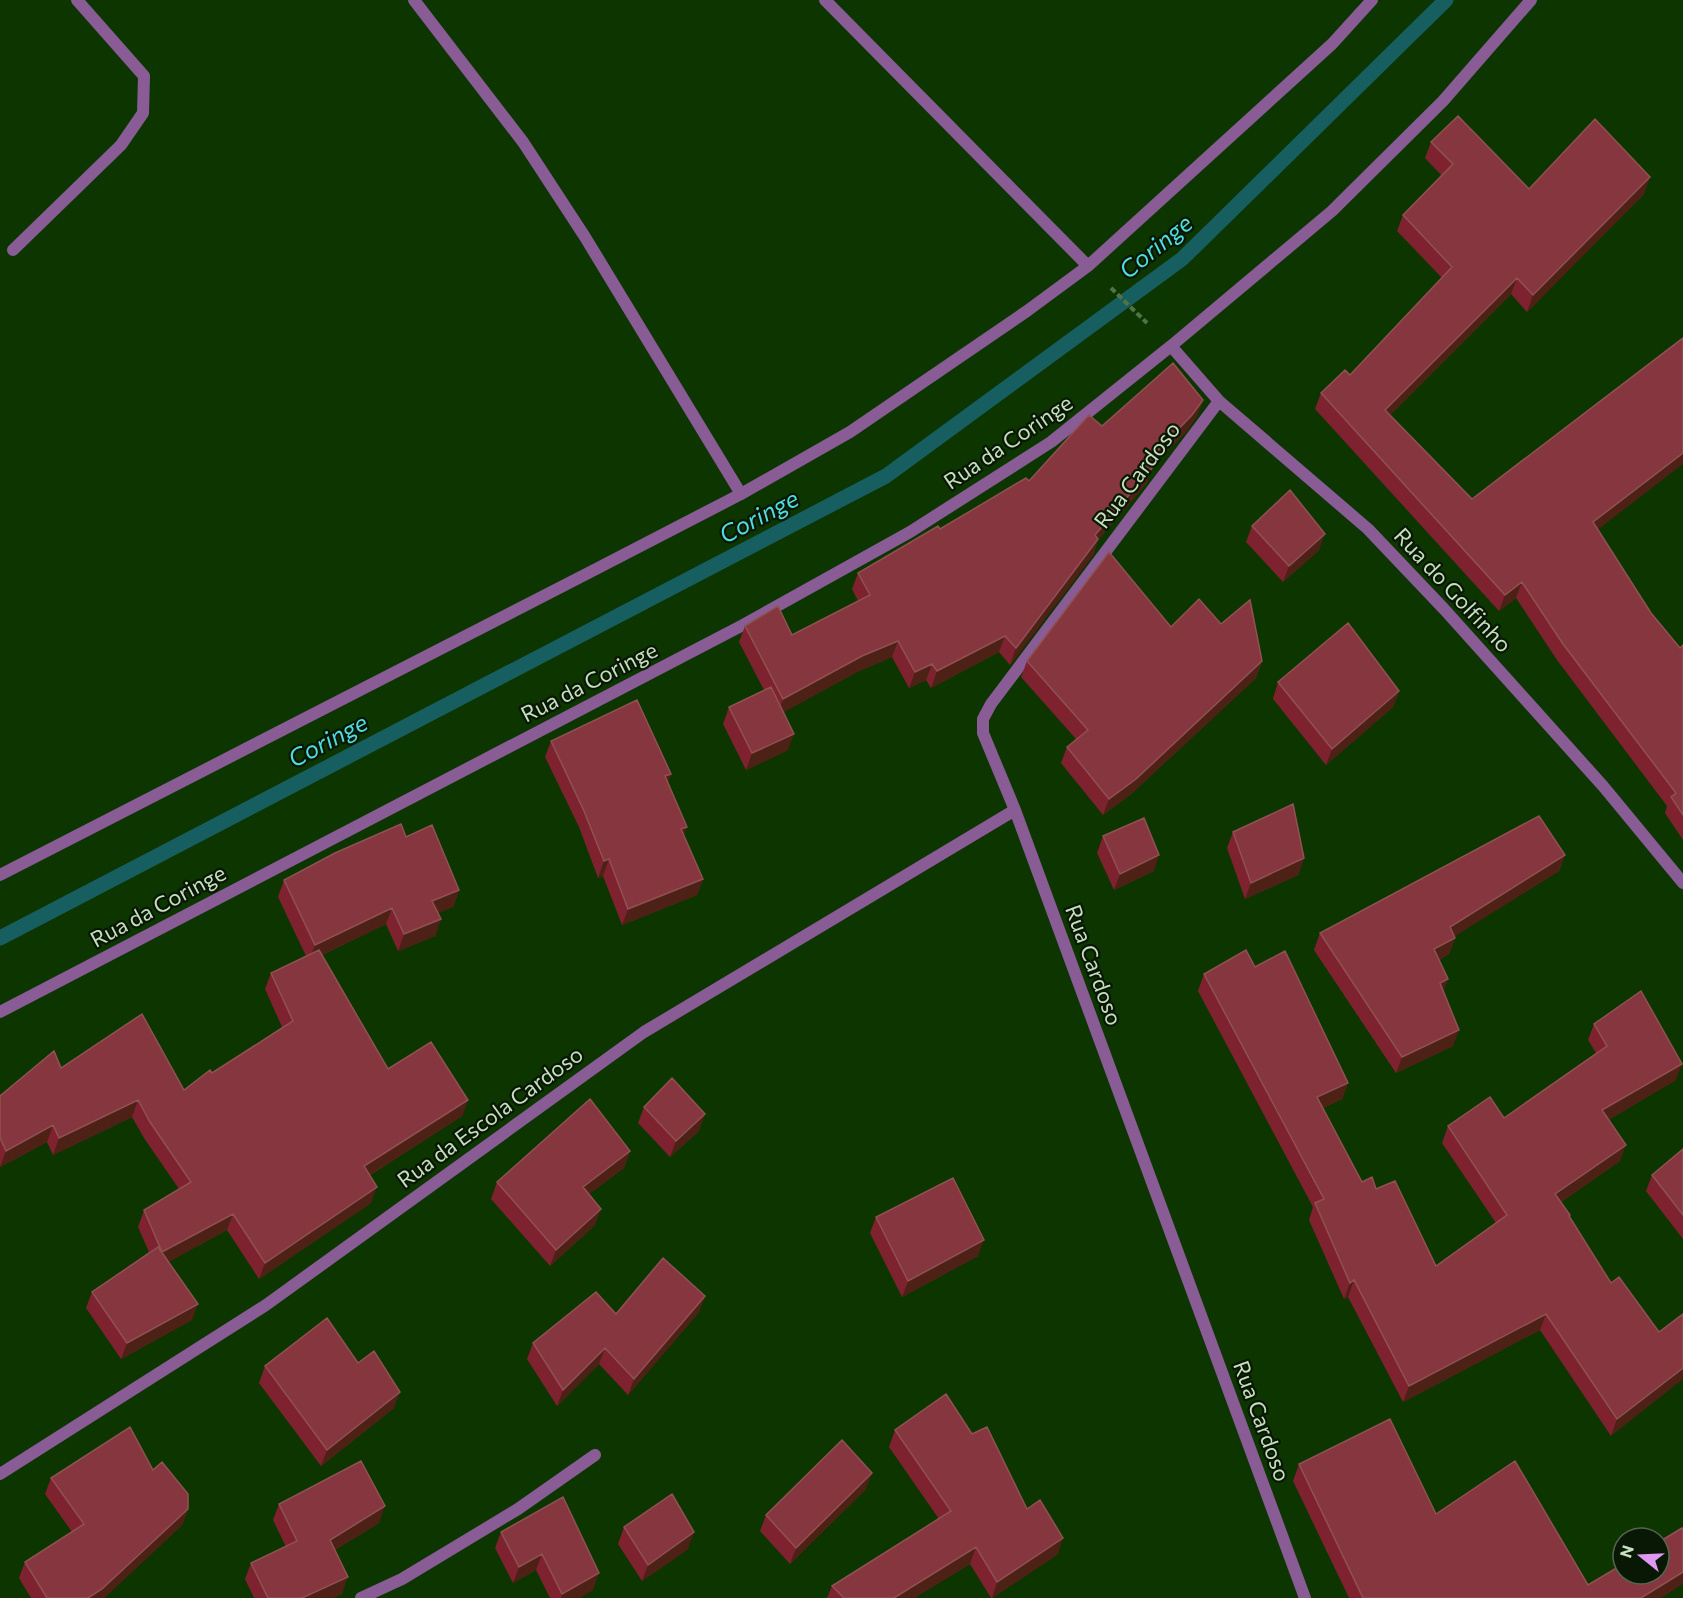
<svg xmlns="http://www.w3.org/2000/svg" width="1683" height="1598" font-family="Commissioner,sans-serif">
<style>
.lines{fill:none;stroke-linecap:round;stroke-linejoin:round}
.stream{stroke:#175e60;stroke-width:15}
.path{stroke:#517346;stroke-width:4;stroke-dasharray:6 3;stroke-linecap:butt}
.minor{stroke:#895c96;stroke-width:12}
.wall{fill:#7e222f}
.shaded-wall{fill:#4e2116}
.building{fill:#86363f;stroke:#905153;stroke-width:1.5}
.labels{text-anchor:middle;stroke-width:4.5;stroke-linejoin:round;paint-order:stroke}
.street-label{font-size:22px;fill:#c7dec1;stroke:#081804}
.water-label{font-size:24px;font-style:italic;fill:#50dce2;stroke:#081804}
</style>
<rect width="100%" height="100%" fill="#0d3500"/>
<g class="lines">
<path class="stream" d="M0 938 886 476 1182 259 1446 0"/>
<path class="path" d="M1111 288 1147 323"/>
<path class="minor" d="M414 0 523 142 585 237 741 494
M825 0 1088 266
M13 250 121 145 143 113 144 76 77 0
M1171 346 1219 401 1368 529 1444 609 1603 786 1683 883
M1219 401 991 704 983 719V733L1015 810 1305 1598
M0 875 598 568 741 494 850 432 1027 311 1088 266 1332 44 1372 0
M0 1012 743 625 910 532 1051 442 1171 346 1332 211 1443 101 1531 0
M0 1474 266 1305 644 1032 1015 810
M361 1598 402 1579 518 1509 595 1455"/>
</g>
<path class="wall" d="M1431 142 1529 189 1644 194 1527 312 1511 294 1390 415 1472 499 1598 530 1651 613 1680 648 1683 645V840L1665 813 1667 806 1557 660 1516 598 1499 611 1315 409 1321 393 1350 375 1442 278 1397 231 1403 215 1442 176 1425 158Z
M1203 400 1197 416 1186 432 1151 467 1152 468 1146 484 1098 540 1093 555 1010 665 999 652 931 688 926 680 909 688 892 657 857 672 783 712 788 750 746 770 723 724 729 707 764 690 739 642 745 626 792 635 858 601 852 589 858 573 1029 481 1102 426Z
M1252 526 1319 550 1283 582 1246 542Z
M1221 624 1262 661 1256 678 1130 795 1103 815 1061 763 1067 747 1076 739 1021 677 1027 661 1171 627Z
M1278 682 1399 691 1393 707 1326 765 1273 699Z
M551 741 671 774 668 782 684 835 703 879 697 895 622 925 603 876 598 878 579 827 545 757Z
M1233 832 1304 858 1298 875 1245 899 1227 848Z
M1103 836 1154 871 1114 890 1097 853Z
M406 837 459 890 453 907 437 913 441 919 435 936 398 951 386 924 322 955 388 1069 468 1100 462 1116 370 1175 371 1203 259 1279 227 1230 168 1262 192 1320 121 1359 86 1308 92 1292 149 1252 138 1227 144 1210 179 1189 144 1138 132 1117 53 1155 47 1142 0 1167V1096L184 1090 212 1073 282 1027 265 989 271 973 306 956 278 897 284 880Z
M1565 855 1559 871 1454 936 1455 938 1449 954 1439 960 1453 1046 1396 1073 1314 950 1320 933Z
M1255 967 1348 1083 1342 1099 1323 1108 1362 1182 1376 1189 1436 1266 1496 1223 1442 1143 1448 1126 1504 1118 1596 1053 1588 1040 1594 1024 1676 1080 1608 1120 1620 1161 1561 1202 1570 1215V1217L1611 1283 1659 1332 1611 1436 1540 1330 1403 1402 1348 1297 1344 1299 1309 1220 1313 1207 1198 991 1204 974Z
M644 1107 699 1131 670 1157 638 1123Z
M1683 1149V1239L1646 1191 1652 1175Z
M630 1151 624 1168 589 1194 595 1225 550 1266 491 1199 497 1182Z
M876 1217 978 1256 902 1297 870 1233Z
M705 1296 699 1312 628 1395 599 1364 557 1406 527 1359 533 1343 616 1314Z
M358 1363 394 1408 321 1466 259 1383 265 1366Z
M895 1430 972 1434 1027 1509 1058 1554 992 1598H991L970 1564 914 1598H827L832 1586 939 1519 889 1447Z
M1299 1464 1436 1514 1588 1585 1661 1598H1349L1293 1481Z
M51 1478 188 1509 182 1525 104 1598H31L19 1578 25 1562 72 1532 45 1494Z
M866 1489 790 1564 760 1531 766 1515Z
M563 1497 593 1590 579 1598H550L536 1570 513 1583 495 1548 501 1532Z
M279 1504 379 1523 335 1550 342 1594 333 1598H254L245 1579 251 1563 286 1547 273 1520Z
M624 1527 688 1549 642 1581 618 1544Z"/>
<path class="shaded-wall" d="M1650 177 1644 194 1527 312 1533 295Z
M1517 278 1511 294 1379 426 1385 410Z
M1203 400 1197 416 1186 432 1140 479 1146 463Z
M1683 453V464L1587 538 1593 522Z
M1152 468 1146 484 1098 540 1093 555 1010 665 1016 648 1095 535Z
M1325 534 1319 550 1283 582 1289 566Z
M1522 582 1516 598 1499 611 1505 595Z
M1005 636 999 652 931 688 937 671Z
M898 641 892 657 857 672 777 716 783 699 862 656Z
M1262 661 1256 678 1130 795 1103 815 1109 799Z
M932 664 926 680 909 688 915 672Z
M1399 691 1393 707 1326 765 1332 749Z
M794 734 788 750 746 770 752 753Z
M671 774 665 790V776Z
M687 827 681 843V829Z
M1159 855 1154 871 1114 890 1120 874Z
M1565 855 1559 871 1444 943 1450 927Z
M1304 858 1298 875 1245 899 1251 883Z
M609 859 603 876 598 878 604 861Z
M703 879 697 895 622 925 628 909Z
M459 890 453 907 426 918 432 901Z
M392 908 386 924 309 961 315 945Z
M441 919 435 936 398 951 404 934Z
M1455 938 1449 954 1428 965 1434 949Z
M1448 979 1442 995 1440 983Z
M1459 1030 1453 1046 1396 1073 1402 1057Z
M1682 1064 1676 1080 1596 1127 1602 1110Z
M1348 1083 1342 1099 1312 1113 1317 1097Z
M138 1100 132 1117 53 1155 59 1138Z
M468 1100 462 1116 358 1182 364 1166Z
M705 1114 699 1131 670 1157 676 1141Z
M53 1125 47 1142 0 1167 6 1151Z
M1626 1145 1620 1161 1549 1210 1555 1194Z
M630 1151 624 1168 577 1203 583 1187Z
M377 1187 371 1203 259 1279 265 1263Z
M601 1209 595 1225 550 1266 556 1250Z
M233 1214 227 1230 156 1269 162 1252Z
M984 1240 978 1256 902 1297 908 1281Z
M1354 1280 1348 1297 1344 1299 1350 1283Z
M705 1296 699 1312 628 1395 634 1379Z
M198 1304 192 1320 121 1359 127 1343Z
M1546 1314 1540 1330 1403 1402 1409 1386Z
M605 1348 599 1364 557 1406 563 1390Z
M1683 1368V1379L1611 1436 1617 1419Z
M400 1392 394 1408 321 1466 327 1450Z
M872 1473 866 1489 790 1564 796 1548Z
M385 1506 379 1523 324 1557 330 1540Z
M188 1509 182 1525 104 1598H88Z
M694 1532 688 1549 642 1581 648 1565Z
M1063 1538 1058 1554 992 1598 997 1582Z
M976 1547 970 1564 914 1598H894Z
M542 1554 536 1570 513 1583 519 1567Z
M1683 1572V1584L1661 1598H1641Z
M599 1573 593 1590 579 1598H561L562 1594Z
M348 1577 342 1594 333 1598H302Z"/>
<path class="building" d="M1458 116 1529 189 1595 119 1650 177 1533 295 1517 278 1385 410 1472 499 1683 338V453L1593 522 1651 613 1680 648 1683 645V815L1671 797 1676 793 1563 644 1522 582 1505 595 1321 393 1345 370 1350 375 1452 267 1403 215 1453 164 1431 142Z
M1173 363 1203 400 1192 415 1146 463 1152 468 1095 535 1098 539 1016 648 1005 636 937 671 932 664 915 672 898 641 862 656 783 699 745 626 778 606 792 635 870 595 858 573 938 526 940 529 1026 478 1029 481 1089 415 1102 426Z
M1290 490 1325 534 1289 566 1252 526Z
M1109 552 1171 627 1199 599 1221 624 1250 600 1262 661 1136 779 1109 799 1067 747 1088 730 1027 661Z
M1348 623 1399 691 1332 749 1278 682Z
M771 687 794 734 752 753 729 707Z
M637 700 671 774 665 776 687 827 681 829 703 879 628 909 609 859 604 861 584 811 551 741Z
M1293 804 1304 858 1251 883 1233 832Z
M1539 816 1565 855 1450 927 1455 938 1434 949 1448 979 1440 983 1459 1030 1402 1057 1320 933Z
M1144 818 1159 855 1120 874 1103 836Z
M401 824 406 837 432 825 459 890 432 901 441 919 404 934 392 908 315 945 284 880 335 853Z
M319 950 388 1069 431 1042 468 1100 364 1166 377 1187 265 1263 233 1214 162 1252 144 1210 191 1182 150 1122 138 1100 59 1138 53 1125 6 1151 0 1138V1096L54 1051 61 1068 142 1014 184 1090 210 1070 212 1073 293 1021 271 973Z
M1246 950 1255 967 1285 951 1348 1083 1317 1097 1362 1182 1372 1177 1376 1189 1395 1181 1436 1266 1507 1215 1448 1126 1490 1097 1504 1118 1607 1046 1594 1024 1641 991 1682 1064 1602 1110 1626 1145 1555 1194 1570 1215 1569 1216 1611 1283 1619 1277 1659 1332 1683 1314V1368L1617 1419 1546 1314 1409 1386 1354 1280 1350 1283 1315 1203 1324 1199 1204 974Z
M672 1078 705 1114 676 1141 644 1107Z
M590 1099 630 1151 583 1187 601 1209 556 1250 497 1182Z
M1683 1149V1215L1652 1175Z
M953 1178 984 1240 908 1281 876 1217Z
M158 1247 198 1304 127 1343 92 1292Z
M663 1258 705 1296 634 1379 605 1348 563 1390 533 1343 596 1292 616 1314Z
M327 1318 358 1363 374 1351 400 1392 327 1450 265 1366Z
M946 1394 972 1434 987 1427 1027 1509 1040 1500 1063 1538 997 1582 976 1547 894 1598H844L832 1586 951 1511 895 1430Z
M1390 1419 1436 1514 1515 1461 1588 1585 1623 1564V1574H1659V1542L1682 1528 1683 1531V1572L1641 1598H1363L1299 1464Z
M130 1427 153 1470 162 1462 188 1494V1509L102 1589 88 1598H47L25 1562 84 1524 51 1478Z
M842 1440 872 1473 796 1548 766 1515Z
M361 1461 385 1506 330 1540 348 1577 302 1598H268L251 1563 297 1541 279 1504Z
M672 1494 694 1532 648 1565 624 1527Z
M563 1497 599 1573 562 1594 542 1554 519 1567 501 1532Z"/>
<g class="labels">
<g class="street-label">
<text transform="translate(1008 442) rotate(-34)" y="8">Rua da Coringe</text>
<text transform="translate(1137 475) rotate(-53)" y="8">Rua Cardoso</text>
<text transform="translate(1453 590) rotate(47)" y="8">Rua do Golfinho</text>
<text transform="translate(589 682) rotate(-27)" y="8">Rua da Coringe</text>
<text transform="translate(158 906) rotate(-28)" y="8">Rua da Coringe</text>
<text transform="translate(1094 965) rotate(70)" y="8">Rua Cardoso</text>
<text transform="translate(490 1117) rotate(-36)" y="8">Rua da Escola Cardoso</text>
<text transform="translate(1262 1421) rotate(70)" y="8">Rua Cardoso</text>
</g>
<g class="water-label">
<text transform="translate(1156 247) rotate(-39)" y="8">Coringe</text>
<text transform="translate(759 517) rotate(-28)" y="8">Coringe</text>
<text transform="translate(328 741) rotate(-28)" y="8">Coringe</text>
</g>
</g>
<g transform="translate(1641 1556) rotate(288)"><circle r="28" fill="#081804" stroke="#546750" stroke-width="1.5"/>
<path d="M0-4.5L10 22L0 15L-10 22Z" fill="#de98f2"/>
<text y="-9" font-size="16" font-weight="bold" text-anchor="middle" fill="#c7dec1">N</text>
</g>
</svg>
